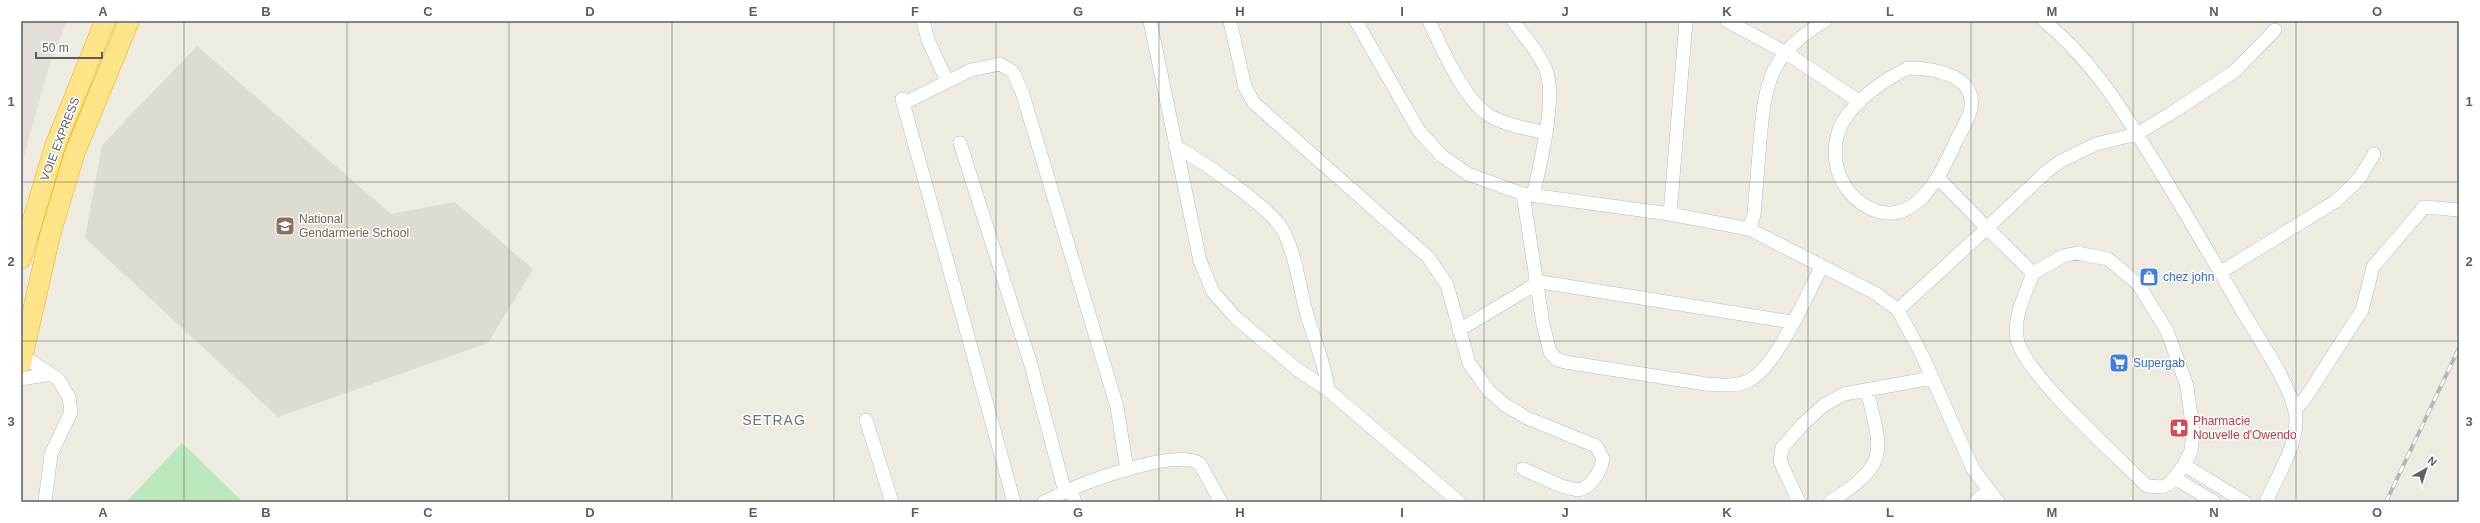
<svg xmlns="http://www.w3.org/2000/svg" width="2480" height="523" font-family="Helvetica,sans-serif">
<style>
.industrial{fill:#e2dfd9}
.education{fill:#dedbd0}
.green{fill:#bce8bd}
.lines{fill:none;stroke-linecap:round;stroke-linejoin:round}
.minor-casing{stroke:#b9bcc2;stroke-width:14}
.highway-casing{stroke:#f0ad00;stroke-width:21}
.minor{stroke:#fff;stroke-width:13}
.highway{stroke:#ffe588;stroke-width:20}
.rail-casing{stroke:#b5b6b7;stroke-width:4}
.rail{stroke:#fff;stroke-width:2.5;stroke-dasharray:8;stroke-linecap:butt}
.grid{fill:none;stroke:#5a5e64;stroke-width:1;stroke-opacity:0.55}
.labels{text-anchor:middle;stroke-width:3;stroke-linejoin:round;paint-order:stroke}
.street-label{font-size:12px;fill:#5a5e64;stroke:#fff}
.education-label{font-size:12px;fill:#785e54;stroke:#fff;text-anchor:start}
.shop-label{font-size:12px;fill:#366cbe;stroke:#fff;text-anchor:start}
.health-label{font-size:12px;fill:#be3a42;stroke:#fff;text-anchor:start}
.quarter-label{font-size:14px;letter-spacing:1px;fill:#6b7076;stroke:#fff}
.neatline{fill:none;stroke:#5a5e64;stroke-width:1.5}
.grid-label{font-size:13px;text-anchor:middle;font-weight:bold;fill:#5a5e64}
</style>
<rect width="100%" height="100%" fill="#eeece1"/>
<path class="industrial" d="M21 21H67L50 63 21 167Z"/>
<path class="education" d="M197 46 391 214 455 202 533 269 488 343 278 417 85 238 102 145Z"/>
<path class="green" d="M182 443 243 502H126Z"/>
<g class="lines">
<defs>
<path id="minor" d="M923 21 928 40 947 81
M1150 21 1200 261 1213 292 1236 318 1298 370 1328 390 1459 502
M1230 21 1245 87 1254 103 1428 257 1447 285 1469 363 1488 390 1505 405 1527 418 1596 446 1603 459C1601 471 1591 488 1578 490L1561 486 1523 469
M1356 21 1419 131 1442 156 1468 174 1523 194 1670 214 1749 229 1875 293 1898 310 1922 355 1973 469 1998 502
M1429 21C1442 48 1462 96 1487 114 1503 125 1527 128 1545 133
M1513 21C1524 36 1539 52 1546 70 1557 98 1540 165 1533 195
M1727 21 1785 52 1860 102
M2044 21C2096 63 2129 120 2163 176 2190 221 2217 266 2243 312 2259 339 2288 381 2295 411 2301 441 2277 476 2266 502
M1908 68C1931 68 1976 74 1971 108 1969 119 1961 131 1956 141 1943 171 1916 227 1874 210 1836 195 1823 147 1848 114 1863 95 1886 79 1908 68Z
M902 99 1014 502
M904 103 971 70 1000 64 1013 72 1022 92 1117 407 1127 470
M960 143 1031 365 1065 492
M1175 146C1200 160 1272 208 1284 232 1296 257 1299 285 1306 311 1313 337 1325 363 1328 390
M1523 194 1543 324 1550 352 1556 359 1565 362 1706 384C1720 385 1735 387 1748 381 1777 367 1806 296 1822 266
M1670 214 1686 21
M1749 229 1754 215C1756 190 1758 165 1760 141 1765 82 1770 53 1825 21
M2077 253 2108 259 2138 284 2167 331 2187 386 2193 432 2191 451 2184 465 2169 484 2162 487 2147 486C2118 457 2022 372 2017 338 2013 316 2026 293 2033 273L2063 256Z
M2221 272 2336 201 2359 179 2374 154
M2033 273 1987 228 2046 172 2061 161 2096 144 2137 134 2176 110 2235 71 2275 30
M1535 281 1792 322
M1898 310 1987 228 1938 178
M1459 330 1536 284
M21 355 58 379 69 397 71 412 51 454 45 502
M21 379 50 374
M2295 410 2306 397 2362 310 2373 267 2424 207 2459 210
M866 420 892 502
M2184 465 2245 502
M2175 478 2214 502
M1071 489 1075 502
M1044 502C1053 498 1062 493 1071 489 1095 479 1179 448 1200 464L1221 502
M1799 502 1780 461 1782 448 1803 424 1824 405 1844 394 1932 378
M1830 502C1890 463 1882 453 1867 390
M1975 502 1988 491"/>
<path id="highway" d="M21 259 55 146 105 21
M21 363 50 235 75 152 129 21"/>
</defs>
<use href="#minor" class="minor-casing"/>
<use href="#highway" class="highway-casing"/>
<use href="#minor" class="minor"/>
<use href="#highway" class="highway"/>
<defs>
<path id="rail" d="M2386 502 2459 348"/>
</defs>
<use href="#rail" class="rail-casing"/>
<use href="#rail" class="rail"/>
</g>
<path class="grid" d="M184 21V502M347 21V502M509 21V502M672 21V502M834 21V502M996 21V502M1159 21V502M1321 21V502M1484 21V502M1646 21V502M1808 21V502M1971 21V502M2133 21V502M2296 21V502M21 182H2459M21 341H2459"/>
<defs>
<symbol id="school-square" viewBox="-11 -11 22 22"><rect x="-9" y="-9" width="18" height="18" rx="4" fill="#8d6e63" stroke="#fff"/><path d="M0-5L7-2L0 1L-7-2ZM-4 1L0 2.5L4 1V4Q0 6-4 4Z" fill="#fff"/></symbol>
<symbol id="shop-square" viewBox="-11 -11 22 22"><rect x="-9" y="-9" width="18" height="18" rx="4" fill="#3f7fe0" stroke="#fff"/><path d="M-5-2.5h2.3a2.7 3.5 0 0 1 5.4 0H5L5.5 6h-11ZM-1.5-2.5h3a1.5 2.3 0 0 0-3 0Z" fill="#fff"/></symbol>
<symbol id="supermarket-square" viewBox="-11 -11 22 22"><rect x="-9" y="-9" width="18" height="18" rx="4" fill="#3f7fe0" stroke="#fff"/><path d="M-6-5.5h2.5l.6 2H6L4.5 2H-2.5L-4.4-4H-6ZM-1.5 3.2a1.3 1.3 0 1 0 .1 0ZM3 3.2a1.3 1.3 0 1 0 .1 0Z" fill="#fff"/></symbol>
<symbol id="pharmacy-square" viewBox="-11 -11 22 22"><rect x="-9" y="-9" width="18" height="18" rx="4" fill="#e0444e" stroke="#fff"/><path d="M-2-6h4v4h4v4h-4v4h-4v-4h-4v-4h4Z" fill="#fff"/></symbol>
</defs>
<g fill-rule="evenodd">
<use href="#school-square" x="274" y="215" width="22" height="22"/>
<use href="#shop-square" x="2138" y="266" width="22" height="22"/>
<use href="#supermarket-square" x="2108" y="352" width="22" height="22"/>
<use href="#pharmacy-square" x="2168" y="417" width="22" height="22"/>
</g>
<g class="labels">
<g class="street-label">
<text transform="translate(60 139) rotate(-69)" y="4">VOIE EXPRESS</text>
</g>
<g class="education-label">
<text x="299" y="223">National<tspan x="299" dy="14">Gendarmerie School</tspan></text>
</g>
<g class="shop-label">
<text x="2163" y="281">chez john</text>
<text x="2133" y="367">Supergab</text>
</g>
<g class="health-label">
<text x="2193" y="425">Pharmacie<tspan x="2193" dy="14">Nouvelle d'Owendo</tspan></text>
</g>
<g class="quarter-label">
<text x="774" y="425">SETRAG</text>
</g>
</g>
<rect width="2480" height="523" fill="none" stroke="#ffffff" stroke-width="44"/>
<g transform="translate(2426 469) rotate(39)" stroke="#ffffff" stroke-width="3" paint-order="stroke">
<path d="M0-3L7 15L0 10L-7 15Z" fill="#5a5e64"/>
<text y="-6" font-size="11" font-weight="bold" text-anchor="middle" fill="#5a5e64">N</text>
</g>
<path d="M36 52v6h66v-6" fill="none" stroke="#5a5e64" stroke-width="2"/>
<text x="42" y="52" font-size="12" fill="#5a5e64" stroke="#ffffff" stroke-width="3" paint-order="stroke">50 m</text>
<rect x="22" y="22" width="2436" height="479" class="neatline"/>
<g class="grid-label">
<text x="103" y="16">A</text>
<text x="266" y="16">B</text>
<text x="428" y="16">C</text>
<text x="590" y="16">D</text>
<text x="753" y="16">E</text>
<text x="915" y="16">F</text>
<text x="1078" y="16">G</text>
<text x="1240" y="16">H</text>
<text x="1402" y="16">I</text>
<text x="1565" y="16">J</text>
<text x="1727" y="16">K</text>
<text x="1890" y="16">L</text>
<text x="2052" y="16">M</text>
<text x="2214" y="16">N</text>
<text x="2377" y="16">O</text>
<text x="11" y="106">1</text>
<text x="2469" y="106">1</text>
<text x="11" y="266">2</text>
<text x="2469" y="266">2</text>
<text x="11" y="426">3</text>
<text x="2469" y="426">3</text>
<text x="103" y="517">A</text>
<text x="266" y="517">B</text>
<text x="428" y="517">C</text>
<text x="590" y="517">D</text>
<text x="753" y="517">E</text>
<text x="915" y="517">F</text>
<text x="1078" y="517">G</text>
<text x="1240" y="517">H</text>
<text x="1402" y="517">I</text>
<text x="1565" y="517">J</text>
<text x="1727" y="517">K</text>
<text x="1890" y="517">L</text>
<text x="2052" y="517">M</text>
<text x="2214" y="517">N</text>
<text x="2377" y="517">O</text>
</g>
</svg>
